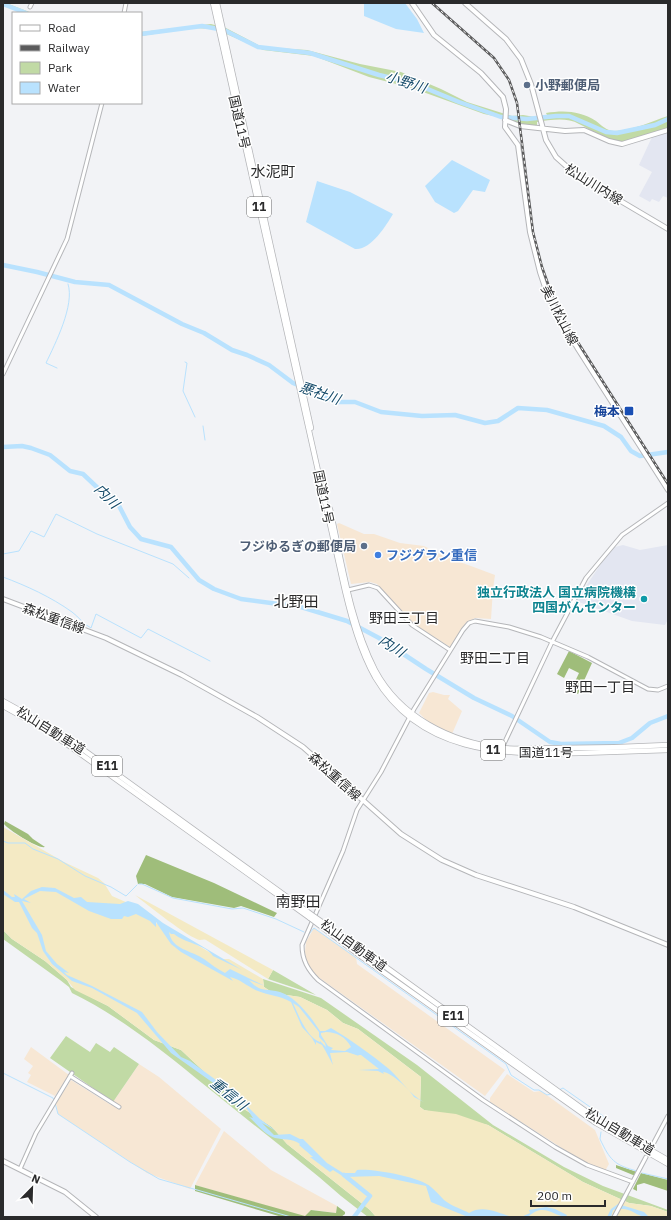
<svg xmlns="http://www.w3.org/2000/svg" width="671" height="1220" font-family="'IBM Plex Sans','Noto Sans JP',sans-serif">
<style>
.commercial{fill:#f7e7d4}
.built{fill:#e3e6f1}
.green{fill:#c1daa5}
.forest{fill:#9fbd7a}
.sand{fill:#f4eac4}
.water{fill:#b9e2fe;fill-rule:evenodd}
.lines{fill:none;stroke-linecap:round;stroke-linejoin:round}
.stream{stroke:#b9e2fe;stroke-width:1}
.river{stroke:#b9e2fe;stroke-width:4.5}
.minor-casing{stroke:#b5b6b9;stroke-width:5}
.major-casing{stroke:#b5b6b9;stroke-width:6}
.highway-casing{stroke:#b5b6b9;stroke-width:6}
.minor{stroke:#fff;stroke-width:3}
.major{stroke:#fff;stroke-width:4}
.highway{stroke:#fff;stroke-width:4.5}
.rail-casing{stroke:#5b5b5c;stroke-width:2.5}
.rail{stroke:#fff;stroke-width:1;stroke-dasharray:3;stroke-linecap:butt}
.highway-bridge-casing{stroke:#b5b6b9;stroke-width:6;stroke-linecap:butt}
.highway-bridge{stroke:#fff;stroke-width:4.5}
.service-dot{fill:#5c6f8a;stroke:#fff;stroke-width:1.5}
.transit-dot{fill:#1a4fb4;stroke:#fff;stroke-width:1.5}
.shop-dot{fill:#3f7fe0;stroke:#fff;stroke-width:1.5}
.culture-dot{fill:#0f9aa8;stroke:#fff;stroke-width:1.5}
.labels{text-anchor:middle;stroke-width:3;stroke-linejoin:round;paint-order:stroke}
.shield{fill:#fff;stroke:#6a6a6b;stroke-width:1}
.shield-label{font-size:12px;font-weight:bold;fill:#2a2a2b}
.service-label{font-size:13px;font-weight:bold;fill:#4e5e75;stroke:#fff;text-anchor:start}
.street-label{font-size:13px;fill:#2a2a2b;stroke:#fff}
.transit-label{font-size:13px;font-weight:bold;fill:#164399;stroke:#fff;text-anchor:end}
.shop-label{font-size:13px;font-weight:bold;fill:#366cbe;stroke:#fff;text-anchor:start}
.culture-label{font-size:13px;font-weight:bold;fill:#0d838f;stroke:#fff;text-anchor:end}
.water-label{font-size:14px;font-style:italic;fill:#144a69;stroke:#fff}
.neighbourhood-label{font-size:14px;fill:#2a2a2b;stroke:#fff}
.quarter-label{font-size:15px;fill:#2a2a2b;stroke:#fff}
</style>
<rect width="100%" height="100%" fill="#f2f3f6"/>
<path class="commercial" d="M339 523 364 534H374L400 543 424 546 444 556 495 575 493 589 491 619 475 618 467 622 450 647 409 621 377 584 370 582 351 584 337 524Z
M433 692 444 695H450L448 699 462 711 452 734 427 721 419 713 429 693Z
M314 928 356 957 357 964 505 1070 485 1096 314 974 306 961 305 952 306 942Z
M31 1047 69 1075 55 1096 27 1082 31 1075 28 1073 33 1066 24 1059Z
M139 1064 159 1077 221 1129 190 1189 147 1173 58 1114 56 1103 71 1080 111 1105Z
M507 1074 534 1092 541 1091 595 1130 609 1164 605 1171 579 1159 490 1102V1098Z
M224 1131 271 1170 337 1206 336 1213 312 1210 305 1217 195 1185Z"/>
<path class="built" d="M668 132V198L663 196 659 202 652 199 650 202 639 196 652 172 639 165 652 137Z
M623 545 640 550 668 545V619L665 625 632 621 576 601 609 552 615 547Z"/>
<path class="green" d="M3 3H6L32 13H24L3 5Z
M211 24 226 28 262 47 307 50 360 64 401 72 441 89 467 102 512 116 523 115 535 117 547 115 546 113C565 110 580 111 596 121 601 125 607 131 614 131 632 131 652 121 668 116V128C656 132 633 143 621 142 604 141 593 130 579 124 567 117 550 120 537 122V126L521 125 508 119 484 114 412 88 369 77 314 56 263 50 215 29 194 28 141 36V32Z
M3 930 12 939 45 961 67 980 71 987 108 1006 154 1040 181 1050 244 1109 272 1127 287 1144 370 1210 376 1217H368L341 1196 319 1177C282 1147 244 1117 207 1087 164 1052 121 1017 72 993L69 987 60 980 3 939Z
M273 970 316 995 268 979Z
M263 979 321 998 417 1065 493 1125 564 1167 603 1186 668 1210V1212L651 1206 629 1203 583 1182 488 1125 424 1110 420 1107 421 1077 358 1029 343 1023 327 1010 300 997 273 993 264 987Z
M66 1036 90 1052 96 1043 110 1052 114 1047 139 1064 113 1102 50 1058Z"/>
<path class="forest" d="M569 651 592 663 578 694 571 690 579 673 569 668 564 678 557 674Z
M5 821 28 834 33 839 45 847C38 849 9 830 4 824Z
M146 855 214 883 277 913 274 917 241 906 234 908 172 897 145 884H138L136 876Z
M616 1165 637 1172 635 1175H633L616 1168Z
M641 1173 668 1180V1191L644 1183 637 1185V1191L633 1189Z
M195 1185 305 1216 311 1210 336 1213 337 1206 345 1212V1214L341 1217H282L195 1191Z"/>
<path class="sand" d="M3 827 64 862 98 878 104 883 112 896 128 903 152 922 165 926 221 959H229L263 979 264 987 273 993 300 997 327 1010 343 1023 358 1029 421 1077 420 1107 424 1110 456 1114 488 1125 583 1182 629 1203 651 1206 668 1212V1217H376L370 1210 287 1144 272 1127 244 1109 181 1050 154 1040 108 1006 75 990 67 980 45 961 12 939 3 930Z
M135 895 273 970 268 979 206 940C204 939 202 940 200 940 190 939 145 903 135 895Z"/>
<path class="water" d="M364 3H405L417 19 424 33 396 29 364 16Z
M452 160 490 180 485 192 473 190 458 211 454 213 435 202 425 186Z
M317 181 350 192 393 214C386 226 370 251 355 249L306 222Z
M42 887 55 888 74 898 81 897 87 902 120 904 128 901 138 904 163 923 242 970 213 956C205 944 184 943 174 934H171L169 932C172 950 191 950 204 959 211 964 217 969 225 973L230 969 265 986 249 980C260 993 266 988 280 992 296 997 311 1017 320 1031H325L331 1028C351 1040 371 1054 389 1069 401 1080 410 1095 424 1102L414 1097C411 1091 391 1072 383 1072L384 1074 378 1071 359 1070 379 1069 361 1055H358L359 1056 347 1052 330 1053 333 1065 325 1050 322 1045 316 1042V1045L312 1038 302 1027 291 1002C279 995 269 996 258 991 248 987 240 979 230 977L233 981 181 952 171 944 156 922V927L150 921 136 914 128 917 124 916 122 919H111L89 911 56 892 40 891 24 899 31 903 22 901 42 935 46 951 57 964 69 973 64 972 67 975 92 986 142 1012 157 1032 181 1057 190 1061 216 1080 227 1086 260 1119 276 1131 262 1123 274 1135 290 1134 300 1139H303L327 1163 343 1173H355L357 1170C371 1168 421 1177 431 1187 436 1191 440 1196 444 1200 451 1206 462 1209 469 1213 484 1204 499 1214 513 1217H468L431 1202 426 1186 379 1176 344 1177 333 1170 330 1172 310 1157H313L299 1145 300 1144C291 1138 284 1140 275 1138 265 1135 257 1124 249 1117L253 1118 247 1109 226 1092 171 1053 137 1013 92 988 72 981 52 964 43 951 37 933 32 928 19 902H15L3 894V890L12 897H15L14 894 22 899 31 891ZM293 1003 299 1007 319 1032V1037L325 1043 326 1047 320 1041V1042C307 1038 298 1014 293 1003ZM326 1032C336 1032 346 1037 351 1047L345 1051 331 1050 333 1048 328 1046 321 1035V1033Z
M618 1204 644 1212 649 1217C633 1217 634 1206 613 1210L611 1217H607L611 1209Z
M546 1207 555 1209 567 1215 566 1217C553 1216 544 1202 528 1217H521L530 1213 529 1210Z"/>
<g class="lines">
<path class="stream" d="M185 362 187 363 183 391 195 417
M57 368 46 363C55 344 75 305 68 284
M203 426 205 440
M3 554 19 551 31 531 44 537 56 514 97 534 173 564 189 578
M3 577C27 586 51 597 72 612 79 617 83 624 91 628L96 614 141 638 148 629 210 661
M3 841 8 843H25L33 849 58 859 85 876 111 887 126 896 137 885
M139 884H142L173 898 232 909 243 908 276 919 304 932
M309 934 314 928 506 1064 511 1075 534 1090H539L547 1095 551 1094
M3 1073 53 1098 54 1100
M559 1090 563 1088 603 1116 605 1120
M55 1103 58 1114 130 1162 159 1179 291 1217
M601 1132 600 1139C610 1160 614 1165 637 1171
M642 1173 668 1179"/>
<path class="river" d="M3 4 26 13
M141 34 202 26 224 30 258 47 310 53 379 75 413 83 459 102 501 117 527 119 556 116H569L606 132 617 133 655 125 668 119
M3 265 37 272 75 282 109 285 182 324 204 333 232 350 247 355 269 365 293 383 337 402H355L381 412 422 416 455 415 485 423 498 421 518 408 547 410 604 426 621 437 631 451 640 456 668 452
M3 447 22 446 31 448 50 455 70 471 83 474 102 492 117 502 130 527 141 539 171 547 199 580 214 589 241 599 301 607 347 621 379 638 426 669 474 698 512 716 550 742 561 744 619 743 632 738 650 723 668 716
M344 1175 370 1196 354 1217"/>
<defs>
<path id="minor" d="M30 7 32 3
M124 13 126 3
M3 374 67 239 102 103
M348 590 369 585 378 588 412 625 450 650
M502 748 552 642 586 578 622 535 668 503
M70 1076 119 1107
M651 1148 668 1116
M20 1169 36 1133 72 1073
M633 1182 587 1165 555 1147 483 1100 318 980C308 970 302 960 302 945L343 851 357 810 381 772 414 709 463 630 469 623 475 621 509 627 541 637 588 657 648 689 658 690 668 686
M614 1217 646 1157"/>
<path id="major" d="M412 3 434 35 481 73 503 97 506 109 505 127 518 145 530 232 540 272 548 296 578 349 668 490
M465 3 506 39 521 59 531 84 546 140 556 157 575 174 668 229
M505 120 520 126 565 131 584 130 609 141 622 144 668 130
M3 599 106 638 182 675 257 717 303 747 401 834 442 860 476 875 574 907 668 945
M3 1161 65 1192 96 1217"/>
<path id="highway" d="M213 3 345 591C352 620 360 650 375 677 420 753 501 755 580 753 609 752 639 751 668 750
M217 3 311 428
M330 509C342 563 350 621 375 670 400 717 450 742 501 748 520 750 540 748 559 748 595 748 632 747 668 745
M3 701 48 726 74 743 312 915
M3 706 46 730 71 747 310 918
M365 952 598 1120 668 1160
M362 957 596 1123 668 1164"/>
</defs>
<use href="#minor" class="minor-casing"/>
<use href="#major" class="major-casing"/>
<use href="#highway" class="highway-casing"/>
<use href="#minor" class="minor"/>
<use href="#major" class="major"/>
<use href="#highway" class="highway"/>
<defs>
<path id="rail" d="M432 3 494 58 509 80 517 103 533 232 542 267 553 298 572 333 668 484"/>
</defs>
<use href="#rail" class="rail-casing"/>
<use href="#rail" class="rail"/>
<defs>
<path id="highway-bridge" d="M312 915 365 952
M310 918 362 957"/>
</defs>
<use href="#highway-bridge" class="highway-bridge-casing"/>
<use href="#highway-bridge" class="highway-bridge"/>
</g>
<g class="service-dot">
<circle cx="527" cy="85" r="4"/>
<circle cx="364" cy="546" r="4"/>
</g>
<rect class="transit-dot" x="624" y="406" width="10" height="10" rx="2"/>
<circle class="shop-dot" cx="378" cy="555" r="4"/>
<circle class="culture-dot" cx="644" cy="599" r="4"/>
<g class="labels">
<g class="shield">
<rect x="247" y="197" width="24" height="20" rx="3"/>
<rect x="481" y="740" width="24" height="20" rx="3"/>
<rect x="92" y="756" width="30" height="20" rx="3"/>
<rect x="438" y="1006" width="30" height="20" rx="3"/>
</g>
<g class="shield-label">
<text x="259" y="211">11</text>
<text x="493" y="754">11</text>
<text x="107" y="770">E11</text>
<text x="453" y="1020">E11</text>
</g>
<g class="service-label">
<text x="535" y="90">小野郵便局</text>
<text x="356" y="551" text-anchor="end">フジゆるぎの郵便局</text>
</g>
<g class="street-label">
<text transform="translate(240 122) rotate(77)" y="5">国道11号</text>
<text transform="translate(594 184) rotate(32)" y="5">松山川内線</text>
<text transform="translate(560 315) rotate(63)" y="5">美川松山線</text>
<text transform="translate(324 497) rotate(78)" y="5">国道11号</text>
<text transform="translate(54 618) rotate(20)" y="5">森松重信線</text>
<text transform="translate(51 730) rotate(32)" y="5">松山自動車道</text>
<text x="546" y="757">国道11号</text>
<text transform="translate(335 776) rotate(42)" y="5">森松重信線</text>
<text transform="translate(354 945) rotate(36)" y="5">松山自動車道</text>
<text transform="translate(620 1131) rotate(31)" y="5">松山自動車道</text>
</g>
<g class="transit-label">
<text x="620" y="416">梅本</text>
</g>
<g class="shop-label">
<text x="386" y="560">フジグラン重信</text>
</g>
<g class="culture-label">
<text x="636" y="597">独立行政法人 国立病院機構<tspan x="636" dy="15">四国がんセンター</tspan></text>
</g>
<g class="water-label">
<text transform="translate(406 82) rotate(18)" y="5">小野川</text>
<text transform="translate(320 393) rotate(19)" y="5">悪社川</text>
<text transform="translate(107 496) rotate(45)" y="5">内川</text>
<text transform="translate(392 646) rotate(32)" y="5">内川</text>
<text transform="translate(229 1094) rotate(39)" y="5">重信川</text>
</g>
<g class="neighbourhood-label">
<text x="404" y="623">野田三丁目</text>
<text x="495" y="663">野田二丁目</text>
<text x="600" y="692">野田一丁目</text>
</g>
<g class="quarter-label">
<text x="273" y="177">水泥町</text>
<text x="296" y="607">北野田</text>
<text x="298" y="907">南野田</text>
</g>
</g>
<rect width="671" height="1220" fill="none" stroke="#2a2a2b" stroke-width="8"/>
<rect x="12" y="12" width="130" height="92" fill="#ffffff" stroke="#aaaaaa"/>
<rect x="20" y="25" width="20" height="6" fill="#ffffff" stroke="#aaaaaa"/>
<text x="48" y="32" font-size="12" fill="#2a2a2b">Road</text>
<rect x="20" y="45" width="20" height="6" fill="#5b5b5c" stroke="#aaaaaa"/>
<text x="48" y="52" font-size="12" fill="#2a2a2b">Railway</text>
<rect x="20" y="62" width="20" height="12" fill="#c1daa5" stroke="#aaaaaa"/>
<text x="48" y="72" font-size="12" fill="#2a2a2b">Park</text>
<rect x="20" y="82" width="20" height="12" fill="#b9e2fe" stroke="#aaaaaa"/>
<text x="48" y="92" font-size="12" fill="#2a2a2b">Water</text>
<g transform="translate(32 1188) rotate(23)" stroke="#ffffff" stroke-width="3" paint-order="stroke">
<path d="M0-3L7 15L0 10L-7 15Z" fill="#2a2a2b"/>
<text y="-6" font-size="11" font-weight="bold" text-anchor="middle" fill="#2a2a2b">N</text>
</g>
<path d="M531 1200v6h74v-6" fill="none" stroke="#2a2a2b" stroke-width="2"/>
<text x="537" y="1200" font-size="12" fill="#2a2a2b" stroke="#ffffff" stroke-width="3" paint-order="stroke">200 m</text>
</svg>
